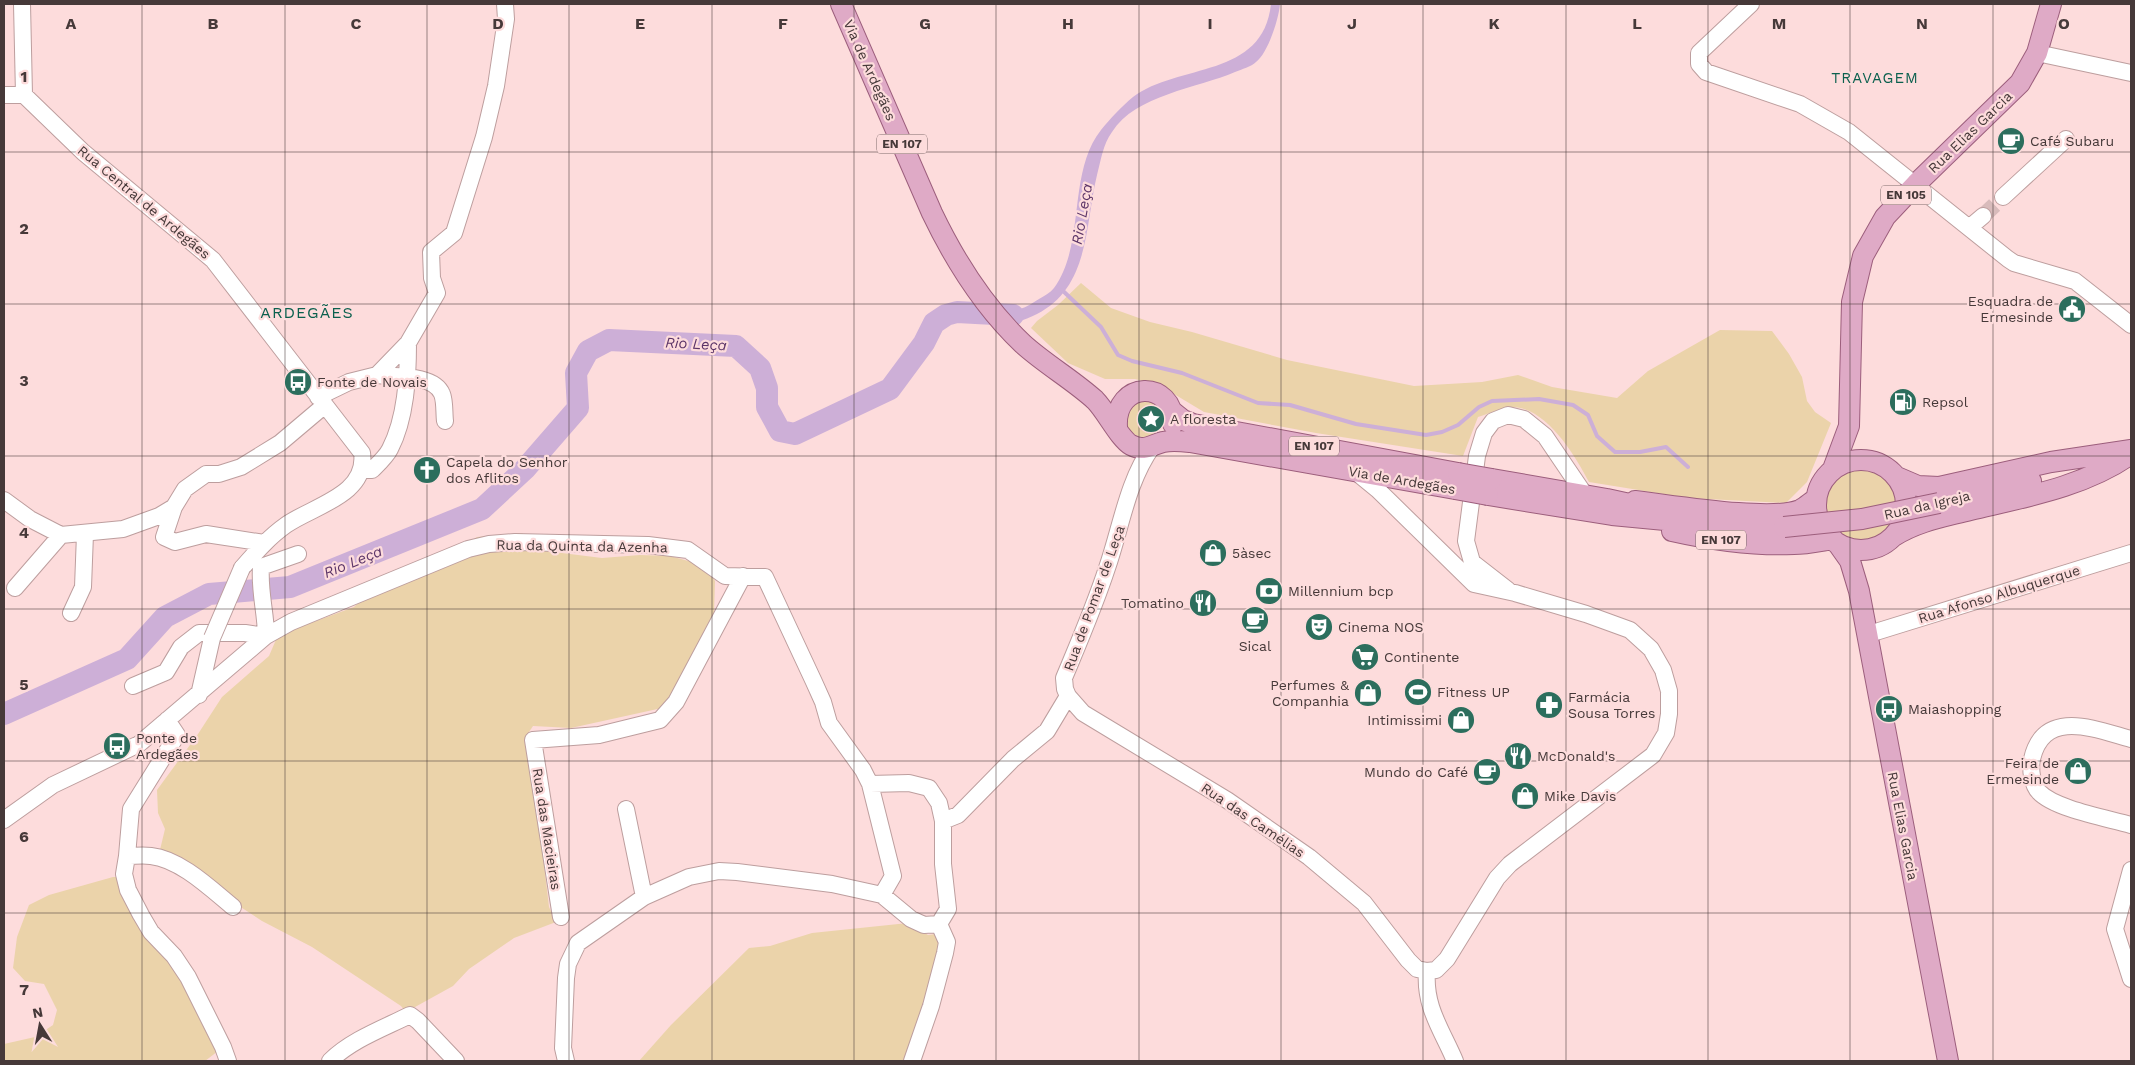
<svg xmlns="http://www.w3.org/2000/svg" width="2135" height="1065" font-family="'Work Sans',sans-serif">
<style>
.green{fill:#ebd3aa}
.water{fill:#cdafd7}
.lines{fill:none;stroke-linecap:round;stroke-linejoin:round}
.stream{stroke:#cdafd7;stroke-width:4}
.river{stroke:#cdafd7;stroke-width:22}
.minor-tunnel{stroke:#d8bbbb;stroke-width:16;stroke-dasharray:16 8;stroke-linecap:butt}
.minor-casing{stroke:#bd9e9e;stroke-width:18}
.major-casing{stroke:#9c5e7c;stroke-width:22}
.minor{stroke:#fff;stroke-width:16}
.major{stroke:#dfaac6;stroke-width:20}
.minor-bridge-casing{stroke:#bd9e9e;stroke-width:18;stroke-linecap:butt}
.major-bridge-casing{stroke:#9c5e7c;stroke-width:22;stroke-linecap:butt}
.minor-bridge{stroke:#fff;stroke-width:16}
.major-bridge{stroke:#dfaac6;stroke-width:20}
.grid{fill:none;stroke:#463939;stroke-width:1;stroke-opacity:0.55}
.labels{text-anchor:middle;stroke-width:4.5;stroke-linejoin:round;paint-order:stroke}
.shield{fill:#fddcdc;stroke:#7d6a6a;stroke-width:1}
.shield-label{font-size:12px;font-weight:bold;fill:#463939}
.street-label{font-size:14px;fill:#463939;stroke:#fddcdc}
.poi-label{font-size:14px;fill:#463939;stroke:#fddcdc;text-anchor:start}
.neighbourhood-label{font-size:15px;letter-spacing:1px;fill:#0b604e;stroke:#fddcdc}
.water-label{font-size:15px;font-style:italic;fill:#5c3568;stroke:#fddcdc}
.quarter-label{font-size:16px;letter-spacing:1px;fill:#0b604e;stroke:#fddcdc}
.grid-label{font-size:16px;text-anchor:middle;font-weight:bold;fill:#463939;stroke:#fddcdc;stroke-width:4.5;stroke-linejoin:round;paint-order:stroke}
</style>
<rect width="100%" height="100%" fill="#fddcdc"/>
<path class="green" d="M1081 283 1111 308 1150 322 1192 332 1287 360 1414 386 1482 382 1518 375 1552 387 1617 398 1648 371 1720 330 1772 331 1789 354 1802 377 1807 401 1815 412 1831 423 1807 482 1786 503 1688 498 1589 482C1575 455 1546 407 1512 407 1502 407 1488 414 1478 417L1463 456 1316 433 1204 412 1159 385 1135 379H1105L1068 363 1031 328 1037 321 1058 305Z
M1126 419a18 18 0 1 1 36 0a18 18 0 1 1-36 0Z
M1824 504a36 36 0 1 1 72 0a36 36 0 1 1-72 0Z
M522 533 546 551 602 558 640 555 670 556 703 565 715 581 714 613 698 657 662 708 571 728 533 726 525 738 536 795 549 907 556 922 514 938 469 969 453 986 406 1012 401 1006 312 947 262 921 159 854 165 829 158 813 157 790 198 734 222 697 269 656 278 635 354 607 371 591 457 551 477 537Z
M113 877H129L159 943 225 1039 230 1042 205 1061H4V1044L35 1037 53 1025 57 1010 44 984 25 981 13 968 17 937 29 905 49 895Z
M908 923 928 935 945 933 917 1061H639L671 1025 749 948 770 946 812 933Z"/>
<path class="water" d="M1271 4H1280C1279 18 1268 53 1256 62 1251 67 1242 69 1235 72 1198 88 1135 95 1112 132 1103 144 1101 160 1097 175 1085 224 1090 287 1037 314 1028 319 1016 322 1005 326L992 309C999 310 1008 311 1015 310 1024 309 1031 304 1039 299 1044 296 1050 293 1054 288 1086 244 1067 173 1101 130 1110 119 1122 106 1133 97 1178 63 1263 79 1271 4Z"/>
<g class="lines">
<path class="stream" d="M1062 290 1101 327 1118 355 1132 361 1182 373 1258 403 1290 405 1356 424 1426 435 1442 432 1458 425 1479 407 1492 401 1539 399 1573 405 1588 415 1597 436 1615 452H1640L1666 447 1688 467"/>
<path class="river" d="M4 714 127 659 165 617 209 594 290 587 482 509 525 469 578 408 576 373 588 351 609 340 736 346 760 368 767 388V407L780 431 795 434 890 389 924 343 934 323 946 315 957 312 1013 315"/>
<path class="minor-tunnel" d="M1983 216 2003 197"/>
<defs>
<path id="minor" d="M22 4 24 95 83 152 213 260 362 453C368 495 313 506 286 525 269 537 256 552 242 568
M1751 4 1699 53V64L1706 72 1800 104 1849 132 2008 259 2014 263 2075 281 2131 325
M2037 53 2131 73
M4 95H24
M2003 197 2066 139
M1970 227 1983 216
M377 375C394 377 434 374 442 394 445 401 444 413 445 421
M318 397 349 382 377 375 408 343 437 293 432 278 431 252 454 233 484 137 496 86 506 19 505 4
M362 469 372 470C378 464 386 457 390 449 406 418 408 377 408 343
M4 500 30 519 61 535 123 529 159 516 174 507 185 489 206 474H219L241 467 280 443 325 405
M174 507 164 537 175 542 206 534 264 543
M15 588 61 535
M1508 590 1472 562 1466 541 1477 456 1484 433 1493 421 1508 415 1524 419 1545 436 1585 495
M71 613 83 587 85 534
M1866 635 2131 553
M133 686 166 672 181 647 199 633H245L266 636C266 613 259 591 261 567L298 554
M199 695 212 638
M1068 696 1083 713 1227 800 1309 857 1364 903 1408 960 1417 969 1427 971 1436 970 1447 959 1497 878 1510 864 1653 755 1666 733 1669 714V691L1663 670 1651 649 1630 630 1586 614 1515 593 1474 584 1378 490 1356 472
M167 720 177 735 131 809 127 856 124 874 128 890 141 915 151 932 174 956 188 977 223 1047 228 1061
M2131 739C2097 730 2044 707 2032 759 2030 769 2032 785 2039 792 2055 809 2107 818 2131 825
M870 784 909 783 929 788 939 803 943 821V864L948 909 939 924
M626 809 644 897
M4 820 53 785 139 744 266 636 291 622 468 549 489 544 515 542 648 545 688 550 725 576 765 577 814 682 823 702 829 723 863 770 870 784 893 876 882 895
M943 821 958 815 1013 759 1047 731 1068 696 1065 689 1064 678C1079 642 1095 605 1107 568 1121 528 1127 482 1152 447
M127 856C135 856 143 855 151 856 180 859 211 889 233 907
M2131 870 2115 929 2131 979
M561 917 533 740 599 735 660 720 676 702 743 576
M1427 971C1424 1007 1442 1030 1455 1061
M330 1061C351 1040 384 1028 410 1015L418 1021 456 1061
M566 1061 563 1048 566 978 568 964 578 943 644 897 689 877 719 871 737 872 832 884 882 895 911 919 924 925 939 924
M912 1061 931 1006 945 953 947 942 939 924"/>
<path id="major" d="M841 4 932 213C955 261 984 307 1023 344 1045 364 1073 380 1095 400 1106 411 1120 439 1131 445 1144 452 1151 445 1163 442 1172 440 1181 441 1190 442L1455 489
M1173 412 1183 420 1193 424 1458 473
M1117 427C1114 380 1174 379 1173 424
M1816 505a45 45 0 1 1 90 0a45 45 0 1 1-90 0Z
M1833 469 1849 426 1852 302 1863 256 1885 217 1916 184 2020 83 2037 53 2051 4
M1897 477 1918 486 1939 487 2051 462 2131 450
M1492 479 1607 499 1648 508
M1488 495 1612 515 1718 525 1784 527
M1635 501C1671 505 1770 522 1800 510 1806 507 1811 502 1816 499
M1939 503 2031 481
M1672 531C1712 540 1753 546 1794 544 1807 544 1820 541 1833 539
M1894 536C1918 521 1943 517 1970 510 2025 497 2084 487 2131 454
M1838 544 1850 561 1859 591 1948 1061"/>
</defs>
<use href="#minor" class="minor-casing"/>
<use href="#major" class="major-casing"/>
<use href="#minor" class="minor"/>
<use href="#major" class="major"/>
<defs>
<path id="minor-bridge" d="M212 638 242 568"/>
<path id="major-bridge" d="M1458 473 1492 479
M1455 489 1488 495
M1784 527 1862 519 1939 503"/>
</defs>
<use href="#minor-bridge" class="minor-bridge-casing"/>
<use href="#major-bridge" class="major-bridge-casing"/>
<use href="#minor-bridge" class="minor-bridge"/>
<use href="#major-bridge" class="major-bridge"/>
</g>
<path class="grid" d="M142 4V1061M285 4V1061M427 4V1061M569 4V1061M712 4V1061M854 4V1061M996 4V1061M1139 4V1061M1281 4V1061M1423 4V1061M1566 4V1061M1708 4V1061M1850 4V1061M1993 4V1061M4 152H2131M4 304H2131M4 456H2131M4 609H2131M4 761H2131M4 913H2131"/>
<defs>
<symbol id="cafe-disc" viewBox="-11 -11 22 22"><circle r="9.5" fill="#2c6e5d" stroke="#fddcdc"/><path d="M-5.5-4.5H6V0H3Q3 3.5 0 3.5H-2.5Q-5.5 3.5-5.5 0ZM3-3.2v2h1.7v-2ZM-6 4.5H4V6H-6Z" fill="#fff"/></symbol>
<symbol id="civic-disc" viewBox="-11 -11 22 22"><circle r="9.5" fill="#2c6e5d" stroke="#fddcdc"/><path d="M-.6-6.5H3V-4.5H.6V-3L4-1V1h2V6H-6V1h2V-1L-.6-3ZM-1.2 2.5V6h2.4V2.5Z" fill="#fff"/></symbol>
<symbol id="bus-disc" viewBox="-11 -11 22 22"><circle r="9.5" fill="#2c6e5d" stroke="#fddcdc"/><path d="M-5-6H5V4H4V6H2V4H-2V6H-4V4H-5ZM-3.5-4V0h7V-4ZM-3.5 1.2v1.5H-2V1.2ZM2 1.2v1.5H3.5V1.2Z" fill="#fff"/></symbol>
<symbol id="fuel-disc" viewBox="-11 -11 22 22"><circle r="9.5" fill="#2c6e5d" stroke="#fddcdc"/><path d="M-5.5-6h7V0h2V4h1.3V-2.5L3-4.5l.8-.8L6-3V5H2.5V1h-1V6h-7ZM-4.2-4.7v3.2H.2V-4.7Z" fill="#fff"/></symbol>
<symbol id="sight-disc" viewBox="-11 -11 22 22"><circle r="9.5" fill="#2c6e5d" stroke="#fddcdc"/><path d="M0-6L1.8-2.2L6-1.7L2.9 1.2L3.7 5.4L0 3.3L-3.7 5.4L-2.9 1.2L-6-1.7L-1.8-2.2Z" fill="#fff"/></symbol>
<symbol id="church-disc" viewBox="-11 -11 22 22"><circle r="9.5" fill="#2c6e5d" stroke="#fddcdc"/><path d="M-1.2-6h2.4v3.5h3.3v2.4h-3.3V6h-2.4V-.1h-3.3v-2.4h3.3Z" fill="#fff"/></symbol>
<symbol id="shop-disc" viewBox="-11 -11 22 22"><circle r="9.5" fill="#2c6e5d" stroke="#fddcdc"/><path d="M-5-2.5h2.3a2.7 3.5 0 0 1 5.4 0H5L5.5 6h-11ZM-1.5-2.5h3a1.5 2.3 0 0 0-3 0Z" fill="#fff"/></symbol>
<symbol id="bank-disc" viewBox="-11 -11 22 22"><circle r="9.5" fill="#2c6e5d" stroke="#fddcdc"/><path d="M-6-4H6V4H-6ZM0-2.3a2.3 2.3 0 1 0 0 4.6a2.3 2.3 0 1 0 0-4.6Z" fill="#fff"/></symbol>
<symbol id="restaurant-disc" viewBox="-11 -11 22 22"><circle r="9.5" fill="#2c6e5d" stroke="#fddcdc"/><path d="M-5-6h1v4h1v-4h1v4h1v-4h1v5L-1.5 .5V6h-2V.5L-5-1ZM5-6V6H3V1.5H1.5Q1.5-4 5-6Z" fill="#fff"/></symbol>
<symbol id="theatre-disc" viewBox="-11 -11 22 22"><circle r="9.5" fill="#2c6e5d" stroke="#fddcdc"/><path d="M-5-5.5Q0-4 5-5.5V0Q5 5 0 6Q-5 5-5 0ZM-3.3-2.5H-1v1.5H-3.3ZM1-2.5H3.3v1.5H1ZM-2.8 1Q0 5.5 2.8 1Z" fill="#fff"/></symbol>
<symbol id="supermarket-disc" viewBox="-11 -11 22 22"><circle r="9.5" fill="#2c6e5d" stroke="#fddcdc"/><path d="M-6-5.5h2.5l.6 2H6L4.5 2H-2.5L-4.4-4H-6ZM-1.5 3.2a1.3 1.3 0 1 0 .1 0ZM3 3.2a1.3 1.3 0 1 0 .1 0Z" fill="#fff"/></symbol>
<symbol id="stadium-disc" viewBox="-11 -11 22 22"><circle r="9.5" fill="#2c6e5d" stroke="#fddcdc"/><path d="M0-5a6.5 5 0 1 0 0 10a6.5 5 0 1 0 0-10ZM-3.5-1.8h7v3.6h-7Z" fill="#fff"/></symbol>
<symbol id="pharmacy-disc" viewBox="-11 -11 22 22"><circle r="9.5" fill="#2c6e5d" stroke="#fddcdc"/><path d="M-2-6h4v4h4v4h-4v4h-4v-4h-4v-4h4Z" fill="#fff"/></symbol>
</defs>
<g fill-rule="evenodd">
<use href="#cafe-disc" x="1995" y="125" width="32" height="32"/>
<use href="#civic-disc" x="2056" y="293" width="32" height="32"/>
<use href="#bus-disc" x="282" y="366" width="32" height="32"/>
<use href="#fuel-disc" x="1887" y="386" width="32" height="32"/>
<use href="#sight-disc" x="1135" y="403" width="32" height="32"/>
<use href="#church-disc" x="411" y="454" width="32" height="32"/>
<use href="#shop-disc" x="1197" y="537" width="32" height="32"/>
<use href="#bank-disc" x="1253" y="575" width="32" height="32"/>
<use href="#restaurant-disc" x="1187" y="587" width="32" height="32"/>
<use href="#cafe-disc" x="1239" y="604" width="32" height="32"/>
<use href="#theatre-disc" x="1303" y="611" width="32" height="32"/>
<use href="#supermarket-disc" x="1349" y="641" width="32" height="32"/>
<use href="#stadium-disc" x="1402" y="676" width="32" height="32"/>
<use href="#shop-disc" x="1352" y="677" width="32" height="32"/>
<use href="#pharmacy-disc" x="1533" y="689" width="32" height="32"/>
<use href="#bus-disc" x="1873" y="693" width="32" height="32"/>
<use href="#shop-disc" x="1445" y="704" width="32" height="32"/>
<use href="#bus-disc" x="101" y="730" width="32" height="32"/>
<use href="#restaurant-disc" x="1502" y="740" width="32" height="32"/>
<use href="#shop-disc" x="2062" y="755" width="32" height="32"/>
<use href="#cafe-disc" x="1471" y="756" width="32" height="32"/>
<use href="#shop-disc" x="1509" y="780" width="32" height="32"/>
</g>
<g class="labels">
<g class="shield">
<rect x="877" y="134.5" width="50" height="19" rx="4"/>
<rect x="1881" y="185.5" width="50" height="19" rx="4"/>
<rect x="1289" y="436.5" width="50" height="19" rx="4"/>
<rect x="1696" y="530.5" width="50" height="19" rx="4"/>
</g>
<g class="shield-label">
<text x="902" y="148">EN 107</text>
<text x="1906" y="199">EN 105</text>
<text x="1314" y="450">EN 107</text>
<text x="1721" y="544">EN 107</text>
</g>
<g class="street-label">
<text transform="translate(870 70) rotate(66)" y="5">Via de Ardegães</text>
<text transform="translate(1970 132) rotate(-44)" y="5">Rua Elias Garcia</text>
<text transform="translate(144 202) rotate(40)" y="5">Rua Central de Ardegães</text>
<text transform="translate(1402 480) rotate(10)" y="5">Via de Ardegães</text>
<text transform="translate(1927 505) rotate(-13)" y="5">Rua da Igreja</text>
<text transform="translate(582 546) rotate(1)" y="5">Rua da Quinta da Azenha</text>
<text transform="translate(1999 594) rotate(-17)" y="5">Rua Afonso Albuquerque</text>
<text transform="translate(1094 598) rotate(-70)" y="5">Rua de Pomar de Leça</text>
<text transform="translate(1253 820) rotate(34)" y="5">Rua das Camélias</text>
<text transform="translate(1903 826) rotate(79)" y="5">Rua Elias Garcia</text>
<text transform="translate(547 829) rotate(81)" y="5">Rua das Macieiras</text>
</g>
<g class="poi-label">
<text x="2030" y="146">Café Subaru</text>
<text x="2053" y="306" text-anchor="end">Esquadra de<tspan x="2053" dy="16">Ermesinde</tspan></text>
<text x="317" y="387">Fonte de Novais</text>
<text x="1922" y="407">Repsol</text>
<text x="1170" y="424">A floresta</text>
<text x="446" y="467">Capela do Senhor<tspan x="446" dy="16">dos Aflitos</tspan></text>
<text x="1232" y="558">5àsec</text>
<text x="1288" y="596">Millennium bcp</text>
<text x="1184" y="608" text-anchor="end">Tomatino</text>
<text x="1338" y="632">Cinema NOS</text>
<text x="1255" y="651" text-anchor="middle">Sical</text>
<text x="1384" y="662">Continente</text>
<text x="1349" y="690" text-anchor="end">Perfumes &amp;<tspan x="1349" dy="16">Companhia</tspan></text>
<text x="1437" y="697">Fitness UP</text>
<text x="1568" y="702">Farmácia<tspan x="1568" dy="16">Sousa Torres</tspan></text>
<text x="1908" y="714">Maiashopping</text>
<text x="1442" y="725" text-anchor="end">Intimissimi</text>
<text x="136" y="743">Ponte de<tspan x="136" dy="16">Ardegães</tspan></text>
<text x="1537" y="761">McDonald's</text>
<text x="2059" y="768" text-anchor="end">Feira de<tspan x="2059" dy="16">Ermesinde</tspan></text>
<text x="1468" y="777" text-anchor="end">Mundo do Café</text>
<text x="1544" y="801">Mike Davis</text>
</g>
<g class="neighbourhood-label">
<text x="1875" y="83">TRAVAGEM</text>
</g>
<g class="water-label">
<text transform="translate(1082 214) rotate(-80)" y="5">Rio Leça</text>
<text transform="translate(696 344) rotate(3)" y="5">Rio Leça</text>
<text transform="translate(353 562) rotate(-22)" y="5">Rio Leça</text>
</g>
<g class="quarter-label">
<text x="307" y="318">ARDEGÃES</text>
</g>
</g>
<g class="grid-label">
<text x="71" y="29">A</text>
<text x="213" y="29">B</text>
<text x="356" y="29">C</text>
<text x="498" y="29">D</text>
<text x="640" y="29">E</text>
<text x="783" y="29">F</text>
<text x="925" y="29">G</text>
<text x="1068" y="29">H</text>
<text x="1210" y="29">I</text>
<text x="1352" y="29">J</text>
<text x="1494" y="29">K</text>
<text x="1637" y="29">L</text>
<text x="1779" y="29">M</text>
<text x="1922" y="29">N</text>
<text x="2064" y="29">O</text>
<text x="24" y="82">1</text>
<text x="24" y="234">2</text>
<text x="24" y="386">3</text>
<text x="24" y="538">4</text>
<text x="24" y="690">5</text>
<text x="24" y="842">6</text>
<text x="24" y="995">7</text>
</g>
<rect width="2135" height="1065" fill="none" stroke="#463939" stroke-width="10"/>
<g transform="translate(40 1025) rotate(349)" stroke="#fddcdc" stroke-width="4" paint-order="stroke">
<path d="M0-4L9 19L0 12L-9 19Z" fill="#463939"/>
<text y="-8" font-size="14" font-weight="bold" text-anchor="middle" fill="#463939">N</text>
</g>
</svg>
